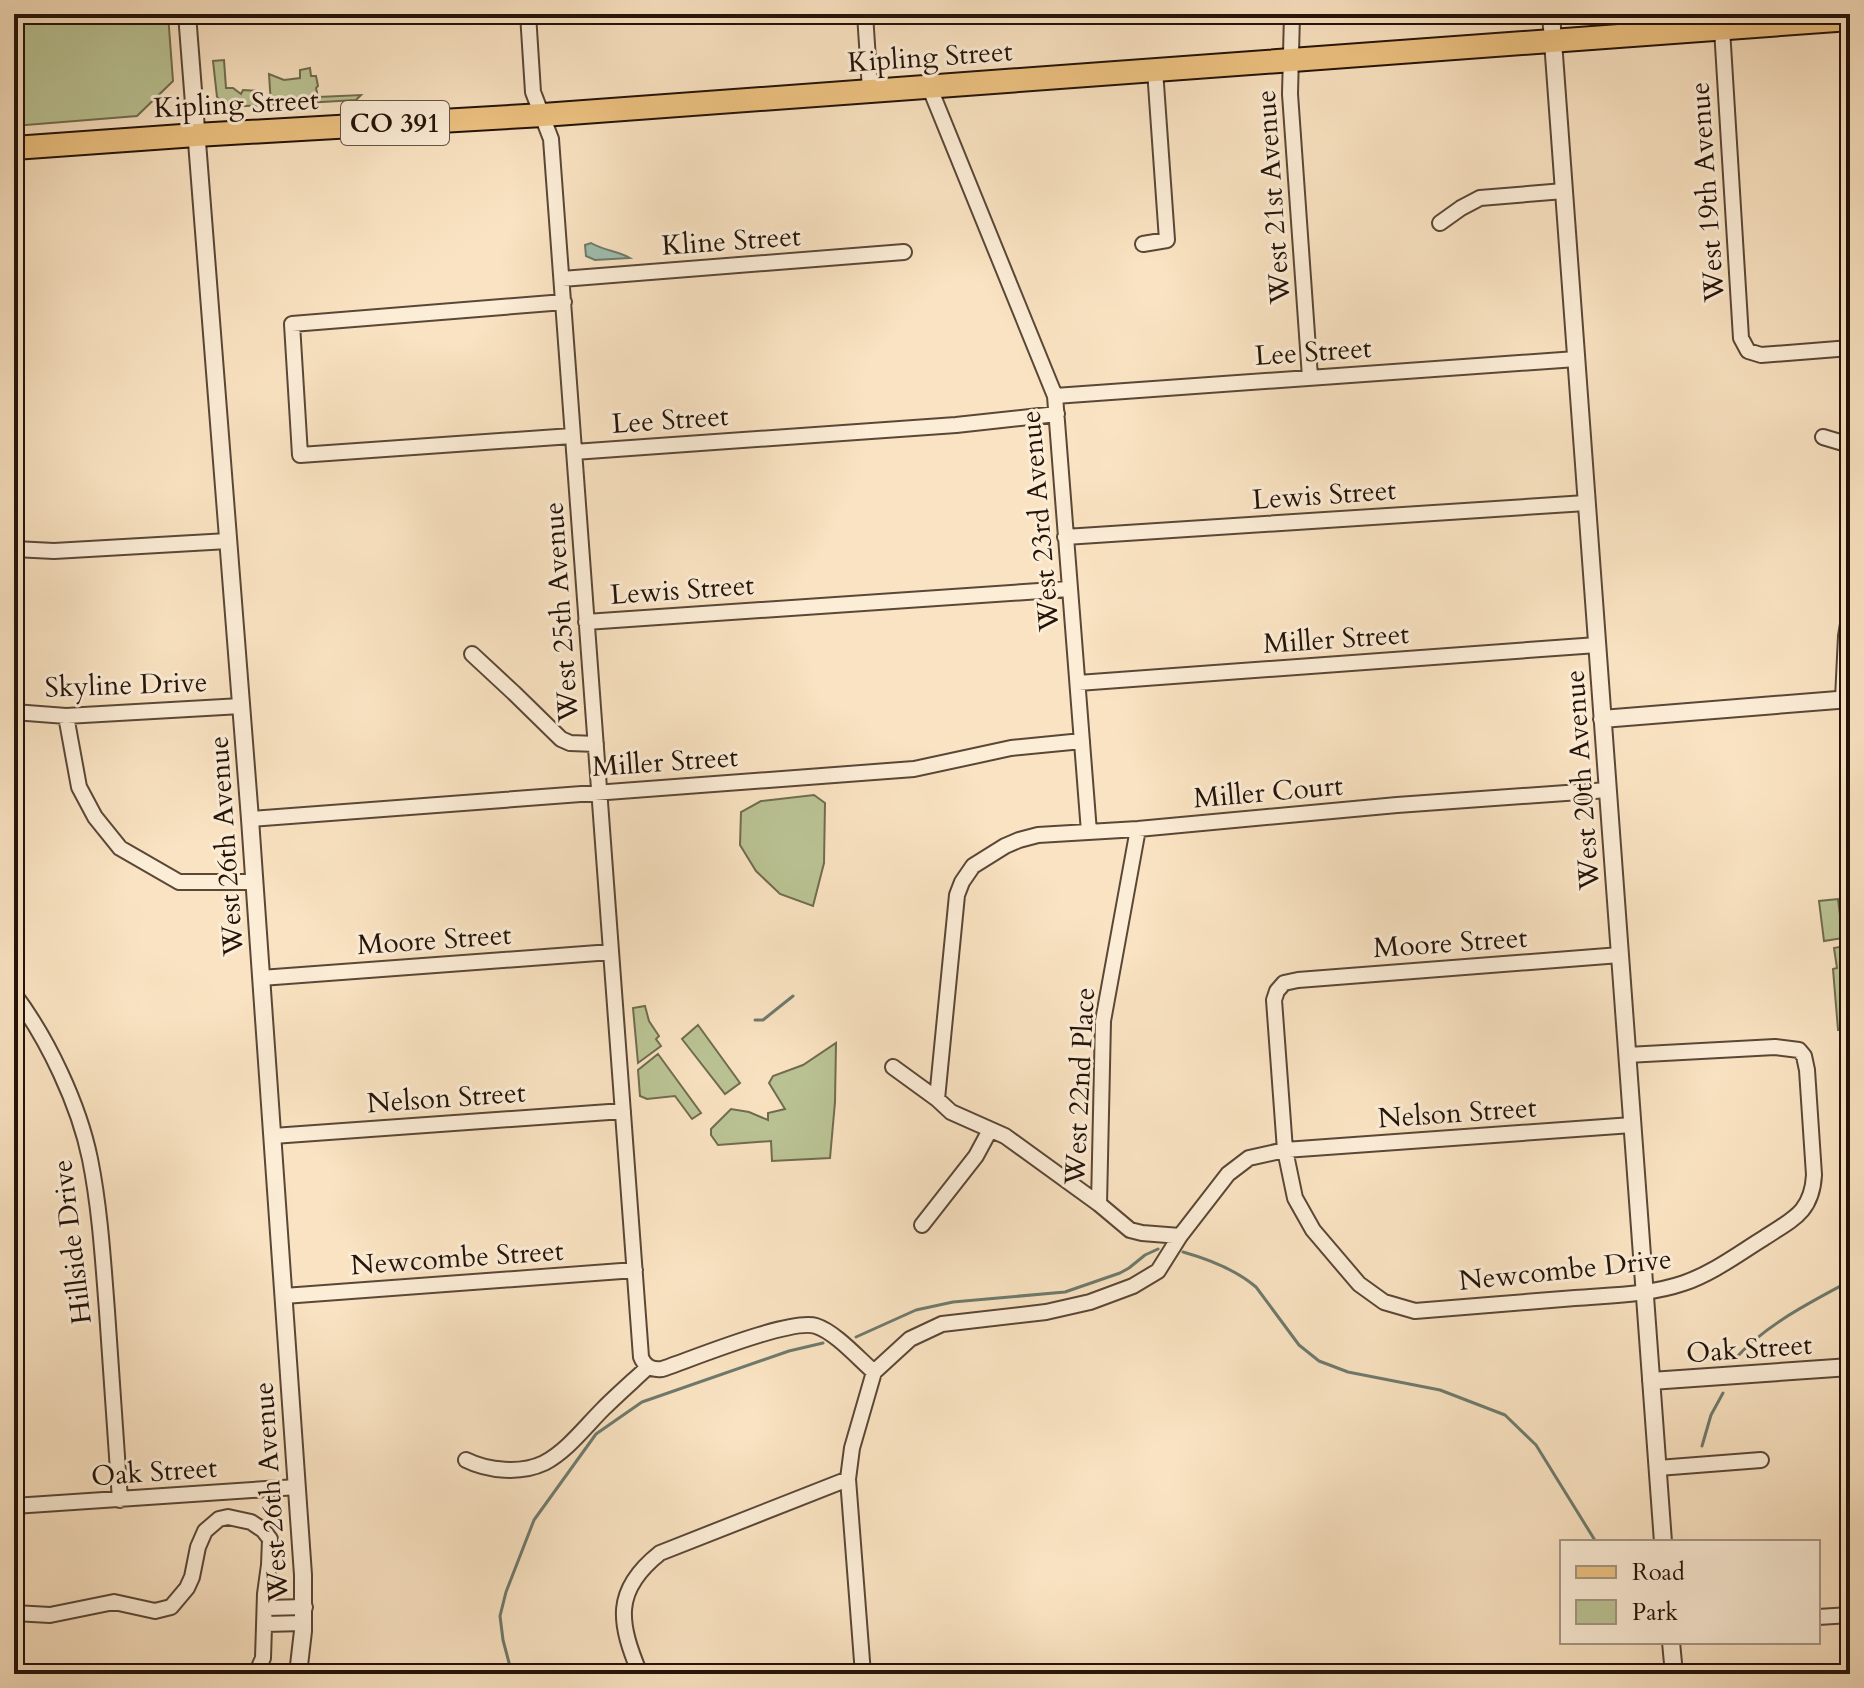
<svg xmlns="http://www.w3.org/2000/svg" width="1864" height="1688" font-family="Cardo,serif">
<style>
.green{fill:#bbc495;stroke:#706c4f;stroke-width:2}
.water{fill:#9fbeaf;stroke:#6e7a6d;stroke-width:2}
.lines{fill:none;stroke-linecap:round;stroke-linejoin:round}
.stream{stroke:#6e7a6d;stroke-width:3}
.minor-casing{stroke:#5a4737;stroke-width:18}
.tertiary-casing{stroke:#5a4737;stroke-width:20}
.primary-casing{stroke:#241309;stroke-width:26}
.minor{stroke:#fcedd7;stroke-width:14}
.tertiary{stroke:#fcedd7;stroke-width:16}
.primary{stroke:#edc281;stroke-width:22}
.labels{text-anchor:middle;stroke-width:6;stroke-linejoin:round;paint-order:stroke}
.shield{fill:#fcedd7;stroke:#655447;stroke-width:2}
.shield-label{font-size:26px;font-weight:bold;fill:#241309}
.street-label{font-size:28px;fill:#241309;stroke:#fcedd7}
</style>
<rect width="100%" height="100%" fill="#fae3c2"/>
<filter id="stains"><feTurbulence type="fractalNoise" baseFrequency=".0025" numOctaves="4"/><feColorMatrix values="0 0 0 0 .2 0 0 0 0 .09 0 0 0 0 .02 0 0 0 .5 -.17"/></filter>
<radialGradient id="worn" r=".72"><stop offset=".6" stop-color="#630" stop-opacity="0"/><stop offset="1" stop-color="#630" stop-opacity=".3"/></radialGradient>
<path class="green" d="M14 14H168L173 81 137 116 14 126Z
M224 60 226 88H233L241 94 243 90 263 91 265 105 226 107 217 97 213 61Z
M310 68 311 76H316L318 86 316 88 318 97 361 95 356 100 271 105 269 74 284 80 300 78V70Z
M814 795 825 803 824 863 813 906 780 894 756 871 740 845 741 812 761 801Z
M1838 899 1843 938 1824 941 1819 901Z
M1850 945V1029L1838 1030 1833 969 1837 968 1834 948Z
M645 1006 649 1021 659 1036 656 1039 661 1046 638 1063 633 1008Z
M698 1025 740 1083 725 1094 682 1039Z
M836 1043 835 1102 830 1158 772 1161 771 1141 718 1145 711 1135V1129L731 1109 749 1112 768 1120V1113L785 1109 769 1083 773 1076 803 1065Z
M658 1054 701 1113 692 1119 675 1096 647 1099 640 1096 638 1070Z"/>
<path class="water" d="M591 243C605 251 618 251 630 258L595 260 586 256 585 245Z"/>
<g class="lines">
<path class="stream" d="M755 1020H763L793 996
M1183 1252C1208 1259 1236 1270 1256 1287L1299 1345 1319 1361 1348 1372 1440 1390 1505 1415 1536 1445 1596 1542
M856 1337 916 1310 953 1302 1065 1292 1120 1273 1129 1268 1145 1255 1158 1249
M1734 1360C1765 1325 1809 1303 1850 1281
M1702 1446 1711 1415 1723 1393
M512 1674 503 1640 500 1616 506 1592 534 1520 596 1434 642 1402 789 1351 823 1343"/>
<defs>
<path id="minor" d="M528 14 533 92 551 139 641 1357C645 1367 652 1370 662 1369 692 1359 791 1318 816 1326 835 1332 858 1358 874 1372
M865 14 870 90
M1292 14 1290 94 1310 377
M1722 29 1741 338 1748 351 1761 355 1850 348
M929 86 1055 396 1089 832
M1440 223 1461 208 1480 198 1564 191
M1143 244 1167 240 1155 70
M562 279 904 252
M564 302 292 324 300 455 572 436
M1055 396 1576 359
M1823 437 1850 445
M574 452 956 425 1057 414
M1065 537 1586 503
M14 549 54 551 228 541
M586 622 1069 589
M472 654 514 693 561 739 570 743 596 744
M1078 683 1597 645
M1843 699 1846 636 1850 612
M14 712 66 716 241 706
M66 716 79 787 95 817 120 848 179 882H255
M250 819 914 769 1011 748 1082 741
M1620 955 1298 980 1284 983 1277 991 1274 1000 1285 1150 1295 1198 1313 1230 1359 1284 1384 1302 1415 1311C1468 1307 1522 1302 1575 1298 1611 1295 1649 1295 1684 1283 1713 1273 1738 1254 1764 1238 1793 1219 1812 1212 1814 1175L1807 1070 1804 1056 1799 1050 1775 1047 1627 1055
M261 978 611 952
M14 994C48 1039 79 1105 90 1159 100 1209 103 1260 107 1311 111 1374 116 1437 120 1500
M893 1067 937 1099 951 1112 1005 1136 1099 1204 1130 1230 1142 1233 1180 1236
M937 1099 957 895 962 882 973 866 1005 846 1019 840 1038 835 1138 829 1397 805 1608 790
M273 1136 623 1111
M1099 1204 1103 1021 1138 829
M922 1225 976 1156 990 1130
M284 1296 635 1270
M466 1460C488 1471 521 1474 544 1463 567 1451 585 1427 603 1409 617 1395 633 1381 648 1367
M1658 1468 1761 1460
M14 1506 297 1487
M266 1608 305 1607
M14 1613 50 1615 114 1602 155 1611 171 1607 187 1588 192 1577 198 1547 205 1531 219 1519 228 1517 251 1522 263 1530 270 1539 269 1565 265 1594 263 1658 256 1674
M1818 1617 1850 1615
M265 1624 304 1623
M640 1674C619 1623 612 1591 660 1553L848 1479
M863 1674 848 1479 852 1448 874 1372 910 1339 942 1324 1046 1312 1090 1302 1133 1286 1158 1271 1180 1236 1228 1174 1249 1158 1285 1150 1632 1125"/>
<path id="tertiary" d="M187 14 250 819 303 1575V1631L298 1674
M1551 14 1663 1542
M1602 719 1850 699
M1651 1381 1850 1367
M1671 1642 1674 1674"/>
<path id="primary" d="M14 148 196 135 543 115 1850 19"/>
</defs>
<use href="#minor" class="minor-casing"/>
<use href="#tertiary" class="tertiary-casing"/>
<use href="#primary" class="primary-casing"/>
<use href="#minor" class="minor"/>
<use href="#tertiary" class="tertiary"/>
<use href="#primary" class="primary"/>
</g>
<g class="labels">
<rect class="shield" x="341" y="101" width="108" height="44" rx="6"/>
<g class="shield-label">
<text x="395" y="132">CO 391</text>
</g>
<g class="street-label">
<text transform="translate(930 56) rotate(-4)" y="10">Kipling Street</text>
<text transform="translate(236 103) rotate(-3)" y="10">Kipling Street</text>
<text transform="translate(1706 192) rotate(-94)" y="10">West 19th Avenue</text>
<text transform="translate(1272 197) rotate(-94)" y="10">West 21st Avenue</text>
<text transform="translate(731 240) rotate(-4)" y="10">Kline Street</text>
<text transform="translate(1313 351) rotate(-4)" y="10">Lee Street</text>
<text transform="translate(670 419) rotate(-4)" y="10">Lee Street</text>
<text transform="translate(1324 494) rotate(-4)" y="10">Lewis Street</text>
<text transform="translate(1039 521) rotate(-95)" y="10">West 23rd Avenue</text>
<text transform="translate(682 589) rotate(-4)" y="10">Lewis Street</text>
<text transform="translate(560 612) rotate(-94)" y="10">West 25th Avenue</text>
<text transform="translate(1336 638) rotate(-4)" y="10">Miller Street</text>
<text transform="translate(126 684) rotate(-2)" y="10">Skyline Drive</text>
<text transform="translate(665 761) rotate(-4)" y="10">Miller Street</text>
<text transform="translate(1581 780) rotate(-94)" y="10">West 20th Avenue</text>
<text transform="translate(1268 791) rotate(-5)" y="10">Miller Court</text>
<text transform="translate(225 846) rotate(-94)" y="10">West 26th Avenue</text>
<text transform="translate(434 939) rotate(-4)" y="10">Moore Street</text>
<text transform="translate(1450 942) rotate(-4)" y="10">Moore Street</text>
<text transform="translate(1079 1086) rotate(-87)" y="10">West 22nd Place</text>
<text transform="translate(446 1097) rotate(-4)" y="10">Nelson Street</text>
<text transform="translate(1457 1112) rotate(-4)" y="10">Nelson Street</text>
<text transform="translate(71 1242) rotate(-97)" y="10">Hillside Drive</text>
<text transform="translate(457 1257) rotate(-4)" y="10">Newcombe Street</text>
<text transform="translate(1565 1269) rotate(-6)" y="10">Newcombe Drive</text>
<text transform="translate(1749 1348) rotate(-4)" y="10">Oak Street</text>
<text transform="translate(154 1471) rotate(-4)" y="10">Oak Street</text>
<text transform="translate(270 1492) rotate(-94)" y="10">West 26th Avenue</text>
</g>
</g>
<rect width="1864" height="1688" fill="none" stroke="#fae3c2" stroke-width="48"/>
<rect x="16" y="16" width="1832" height="1656" fill="none" stroke="#241309" stroke-width="4"/>
<rect x="24" y="24" width="1816" height="1640" fill="none" stroke="#241309" stroke-width="2"/>
<rect x="1560" y="1540" width="260" height="104" fill="#fcedd7" stroke="#a69685" stroke-width="2"/>
<rect x="1576" y="1566" width="40" height="12" fill="#edc281" stroke="#a69685" stroke-width="2"/>
<text x="1632" y="1580" font-size="24" fill="#241309">Road</text>
<rect x="1576" y="1600" width="40" height="24" fill="#bbc495" stroke="#a69685" stroke-width="2"/>
<text x="1632" y="1620" font-size="24" fill="#241309">Park</text>
<rect width="100%" height="100%" filter="url(#stains)"/>
<rect width="100%" height="100%" fill="url(#worn)"/>
</svg>
